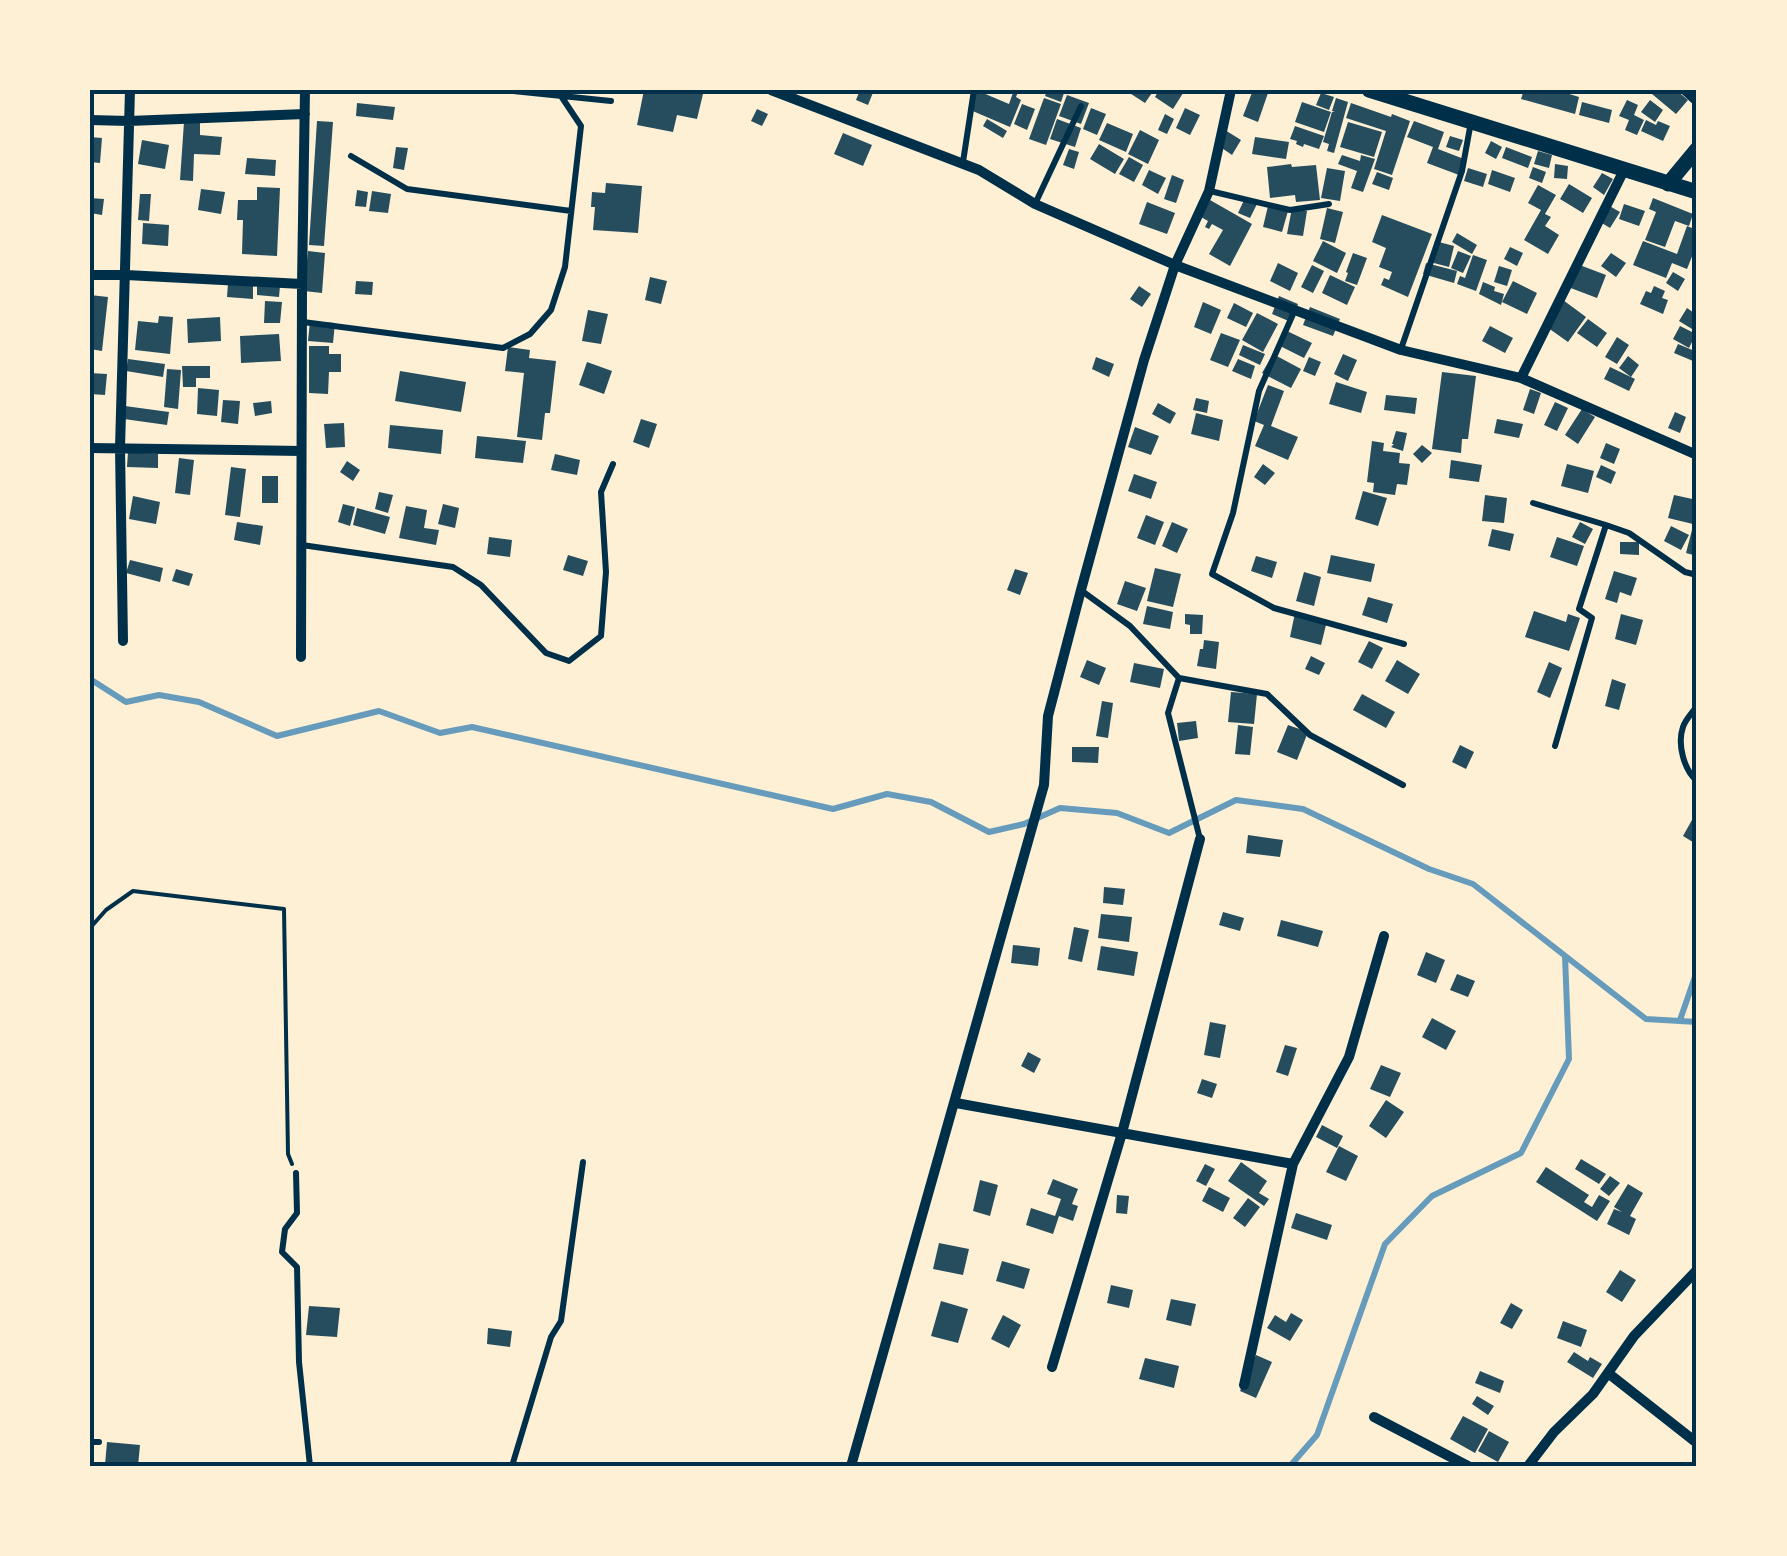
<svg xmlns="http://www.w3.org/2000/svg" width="1787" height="1556" font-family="Inter,sans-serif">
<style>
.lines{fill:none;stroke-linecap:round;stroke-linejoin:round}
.stream{stroke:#669bbc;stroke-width:6}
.building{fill:#264d5e}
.path{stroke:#003049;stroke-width:4}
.service{stroke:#003049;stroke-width:6}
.minor{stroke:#003049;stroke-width:10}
.tertiary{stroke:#003049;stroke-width:15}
.neatline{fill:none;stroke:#003049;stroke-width:4}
</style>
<rect width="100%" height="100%" fill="#fdf0d5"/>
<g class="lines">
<path class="stream" d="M90 679 126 702 159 695 199 702 277 736 379 711 440 733 472 727 833 809 887 794 931 802 989 832 1024 824 1060 808 1117 813 1169 833 1236 800 1303 809 1429 869 1473 884 1646 1019 1697 1022
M1680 1020 1697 971
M1290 1466 1317 1435 1385 1244 1432 1196 1521 1153 1569 1059 1565 956"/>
</g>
<path class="building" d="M644 90H683L703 94 697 119 677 115 673 132 637 125Z
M860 90H874L868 105 856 100Z
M976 90 1009 104 1014 90 1018 92 1016 97 1021 100 1010 127 968 109Z
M1047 90H1065L1061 102 1045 96Z
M1125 90H1154L1145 103Z
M1159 90H1185L1173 109 1155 97Z
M1253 90 1268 93 1258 122 1243 116Z
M1524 90H1567L1566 93 1579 97 1575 114 1521 99Z
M1654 90H1676L1688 100 1676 114 1652 94Z
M1321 93 1334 97 1329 110 1316 105Z
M1067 95 1089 103 1081 124 1059 116Z
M1044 98 1061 104 1046 145 1029 139Z
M1336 98 1348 102 1334 153 1327 151 1329 144 1323 142 1332 112H1335L1332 111Z
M1627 100 1638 105 1634 115 1644 120 1637 135 1625 130 1629 120 1619 116Z
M1650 100 1663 110 1655 122 1641 112Z
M1302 102 1331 112 1324 132 1295 122Z
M1582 102 1612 110 1609 123 1579 115Z
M357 103 395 107 393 120 356 116Z
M1351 103 1391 117 1392 114 1410 121 1392 175 1374 169 1386 131 1346 118Z
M1022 104 1035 109 1027 130 1014 124Z
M1091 108 1106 114 1097 135 1083 129Z
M1185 108 1200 115 1190 135 1176 128Z
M757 109 768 114 762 126 751 121Z
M1165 114 1174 119 1167 134 1158 130Z
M987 119 1007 131 1003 138 983 126Z
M1057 119 1081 128 1075 147 1050 139Z
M1646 120 1656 125 1658 121 1670 126 1663 141 1641 131Z
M317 121 333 122 324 246 309 245Z
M1414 121 1444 132 1438 149 1464 159 1459 175 1427 163 1433 147 1407 137Z
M184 122 200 123V135L222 137 220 155 194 154 193 181 180 180Z
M1348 122 1382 132 1374 157 1340 147Z
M1107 123 1133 134 1126 152 1099 140Z
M1295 126 1324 136 1319 149 1304 144 1303 147 1296 144 1297 141 1290 139Z
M1140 130 1159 140 1148 164 1128 154Z
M1225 130 1241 140 1232 155 1216 144Z
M843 133 872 145 863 166 834 154Z
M1450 136 1463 140 1459 151 1446 147Z
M90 137 102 138 100 163 90 162Z
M1255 137 1289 142 1286 159 1252 154Z
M142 140 169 145 165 169 138 164Z
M1491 141 1502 147 1496 159 1485 153Z
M1099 144 1124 159 1115 174 1090 159Z
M396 147 408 148 404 170 393 168Z
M1506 147 1532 157 1528 168 1502 158Z
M1069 149 1079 152 1074 169 1063 165Z
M1538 151 1552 155 1549 168 1534 164Z
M1342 155 1360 161 1361 155 1375 159 1363 192 1351 188 1357 171 1338 164Z
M1129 157 1143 165 1134 182 1119 174Z
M247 158 276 160 275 176 245 174Z
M1291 164 1292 167 1316 165 1320 200 1296 202 1295 195 1270 198 1267 167Z
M1555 164 1568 166 1567 179 1554 178Z
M1533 167 1546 172 1542 183 1529 178Z
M1327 168 1345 171 1340 201 1321 198Z
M1468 168 1487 174 1483 187 1464 181Z
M1149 170 1166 178 1158 194 1142 185Z
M1492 170 1515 178 1510 192 1488 184Z
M1377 172 1393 178 1389 190 1372 184Z
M1602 173 1613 179 1604 195 1593 187Z
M1172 175 1184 180 1176 203 1164 199Z
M606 183 642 186 638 233 593 230 595 207H591L592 192 605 193Z
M1569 184 1592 198 1583 213 1560 199Z
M1538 185 1556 195 1545 214 1551 217 1545 226 1559 235 1548 254 1524 240 1541 210 1528 203Z
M257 187 280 188 277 256 242 254 243 220H237L238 200H257Z
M201 189 225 192 221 214 198 210Z
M357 190 368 192 366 207 355 206Z
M372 191 391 194 388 213 369 211Z
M140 194H151L149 221 138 220Z
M90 198 104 199 102 215 90 213Z
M1245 198 1257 204 1250 218 1238 213Z
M1653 198 1693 214 1689 226 1675 221 1665 247 1645 240 1656 212 1649 209Z
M1210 200 1252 224 1230 266 1209 254 1223 230 1212 224 1209 229 1205 227 1208 221 1201 217Z
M1147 202 1175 213 1167 234 1139 224Z
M1606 204 1620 212 1610 228 1597 220Z
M1624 204 1645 211 1639 226 1619 219Z
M1268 206 1288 211 1282 232 1263 227Z
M1292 208 1307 211 1303 236 1287 234Z
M1327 208 1343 212 1335 243 1320 239Z
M1382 215 1432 234 1408 297 1381 285 1384 278 1389 280 1392 272 1379 267 1386 248 1372 242Z
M143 223 169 225 168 246 142 244Z
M1687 226 1697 230V244L1687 269 1672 263 1666 278 1633 265 1643 241 1677 254Z
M1457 233 1477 245 1472 254 1452 242Z
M1323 241 1346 253 1337 273 1313 261Z
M1435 241 1454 246 1449 267 1430 262Z
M1510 247 1523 253 1517 266 1504 259Z
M308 251 325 253 322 293 304 291Z
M1458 251 1471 256 1463 273 1451 268Z
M1353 253 1367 258 1357 285 1345 281 1348 273 1346 272Z
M1611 253 1626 263 1616 277 1601 266Z
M1473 255 1487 260 1476 291 1457 284 1460 276 1465 278Z
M1278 263 1298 273 1290 291 1270 281Z
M1426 263 1457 271 1454 283 1423 274Z
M1577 264 1606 275 1597 298 1568 287Z
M1312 265 1324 271 1313 293 1301 287Z
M1499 266 1512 270 1507 286 1494 282Z
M1673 272 1685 279 1678 291 1666 283Z
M1330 275 1355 287 1347 305 1322 293Z
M650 277 667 281 661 304 645 300Z
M356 281 373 282 372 295 355 294Z
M1513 281 1537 293 1527 314 1502 302Z
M1483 282 1495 287 1494 291 1504 294 1501 305 1479 294Z
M228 283 253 284V299L227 297Z
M257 284 280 286 279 297 257 295Z
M1139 286 1151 294 1142 307 1130 299Z
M1654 286 1665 291 1662 298 1668 300 1663 314 1640 304 1646 291 1651 293Z
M90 295 108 297 102 351 90 349Z
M1279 296 1298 304 1291 322 1272 314Z
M1563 300 1586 317 1568 342 1544 325Z
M265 301 282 302 280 323H264Z
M1203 302 1221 310 1211 334 1194 327Z
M1234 303 1253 313 1246 327 1227 318Z
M1310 307 1340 319 1333 336 1303 325Z
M1687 308 1697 315V320L1692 329 1679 321Z
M588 310 608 314 601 344 582 341Z
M1257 313 1278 324 1263 352 1242 340Z
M159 316 173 317 170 354 135 350 138 321 158 323Z
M220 317 221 341 188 343 187 319Z
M1588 319 1607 333 1597 347 1577 333Z
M310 321 335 323 333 343 308 341Z
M1490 326 1513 338 1505 353 1482 341Z
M1680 326 1696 334 1689 348 1673 339Z
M1287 331 1312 343 1304 358 1280 346Z
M1221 333 1240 340 1228 367 1210 360Z
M279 334 281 361 241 363 240 336Z
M1617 337 1629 345 1617 364 1605 357Z
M1678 344 1697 352 1693 361 1674 353Z
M1243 345 1265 354 1260 365 1239 355Z
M309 346H329V354H341V372H329L328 394 309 393Z
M508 347 530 350 529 358 556 361 550 413H545L542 440 517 437 524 373 505 371Z
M1273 354 1301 369 1291 388 1262 373Z
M1343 354 1357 360 1348 381 1334 374Z
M1628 356 1639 365 1631 377 1619 368Z
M1096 357 1114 364 1109 377 1092 369Z
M1309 357 1321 362 1315 376 1303 371Z
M128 359 165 364 163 377 126 371Z
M1238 359 1255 366 1251 379 1232 371Z
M587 362 612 371 604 394 579 385Z
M182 366H210V378H196V387H183Z
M1610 367 1635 379 1629 391 1604 379Z
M167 369 181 370 178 409 164 407Z
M400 371 466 382 461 412 395 401Z
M1442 372 1476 376 1468 439H1462L1461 453 1432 449Z
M90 373 107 374 105 395 90 394Z
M1336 382 1367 392 1361 413 1329 404Z
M1268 385 1284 391 1271 426 1298 437 1288 460 1255 446 1264 425 1254 421Z
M198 388 219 390 217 416 197 414Z
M1530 389 1541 393 1534 414 1523 410Z
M1386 395 1417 398 1415 414 1384 410Z
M1196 398 1209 401 1207 413 1193 410Z
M223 400 240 401 238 424 221 422Z
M271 401 272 413 255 416 253 403Z
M1555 402 1568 408 1557 431 1544 425Z
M1158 403 1176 413 1170 424 1152 414Z
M125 406 169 412 167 425 124 419Z
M1582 409 1595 417 1578 444 1565 435Z
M1675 412 1686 417 1680 433 1668 428Z
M1196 413 1223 420 1219 441 1191 434Z
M641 419 657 424 649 448 633 442Z
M1497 419 1523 424 1519 438 1494 433Z
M344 423 345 447 326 448 324 424Z
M390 425 443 430 441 454 388 448Z
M1135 427 1159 436 1151 455 1128 447Z
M1396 431 1407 433 1403 451 1391 447 1394 444H1392Z
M477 436 526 441 523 463 475 458Z
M1372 441 1384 443 1383 451 1400 453 1399 463 1410 464 1407 485 1397 484 1395 495 1373 492 1374 483 1367 482Z
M1606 443 1620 449 1614 464 1600 458Z
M1422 445 1432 453 1422 463 1413 454Z
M128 452 158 454V468L127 467Z
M555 454 580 460 577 475 551 470Z
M179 458 194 460 190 495 175 493Z
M1451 460 1482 465 1479 482 1449 478Z
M347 461 360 470 353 481 340 472Z
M1263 464 1275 473 1265 485 1254 477Z
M1567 464 1594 471 1588 493 1561 486Z
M1601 465 1616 472 1611 484 1596 477Z
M231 467 246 469 240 517 225 515Z
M1134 474 1157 482 1151 499 1128 491Z
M262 476H278V503H262Z
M1363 491 1387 498 1378 526 1355 519Z
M379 492 393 495 388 513 375 509Z
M1485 495 1507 498 1504 523 1482 521Z
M1674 495 1697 500V525L1668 518Z
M133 496 160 502 156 524 129 519Z
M343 504 355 507 350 526 338 522Z
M443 504 459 508 455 528 438 524Z
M406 506 427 510 424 528 439 530 436 545 399 538Z
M357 508 390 517 385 534 353 525Z
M1146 515 1164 522 1155 545 1137 538Z
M237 522 263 526 260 545 234 540Z
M1172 522 1188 529 1177 553 1162 546Z
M1580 522 1593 529 1585 544 1572 537Z
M1671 526 1689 535 1681 550 1664 541Z
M1492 529 1514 534 1510 551 1488 546Z
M1692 530 1697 531V556L1686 553Z
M489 537 512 540 510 557 487 554Z
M1557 537 1584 546 1577 566 1550 557Z
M1620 542H1639V555L1620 554Z
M568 555 588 561 583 576 563 570Z
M1331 555 1375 564 1371 582 1327 573Z
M1256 556 1277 562 1272 578 1251 571Z
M130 560 163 568 160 582 126 573Z
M1155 568 1181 574 1173 607 1147 601Z
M176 569 193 574 189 586 172 581Z
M1015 569 1028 573 1020 595 1007 590Z
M1614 571 1637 578 1631 596 1620 592 1617 603 1605 599Z
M1304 572 1321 577 1314 606 1296 601Z
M1125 581 1146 588 1137 611 1117 604Z
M1368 597 1393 604 1387 623 1362 615Z
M1147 606 1173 612 1170 629 1143 624Z
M1534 611 1566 622 1568 614 1580 618 1569 651 1525 637Z
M1295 613 1327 621 1321 645 1290 637Z
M1185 614 1203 615 1202 634H1190V625L1185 624Z
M1621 614 1643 620 1636 645 1615 639Z
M1204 640 1219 642 1216 669 1197 666 1200 649H1203Z
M1369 641 1383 648 1372 669 1358 662Z
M1311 656 1325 663 1319 675 1305 669Z
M1087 660 1106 668 1099 685 1080 677Z
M1397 660 1420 674 1408 694 1385 681Z
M1549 662 1562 668 1550 698 1537 692Z
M1134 663 1164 669 1160 688 1130 682Z
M1612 679 1626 684 1619 710 1605 706Z
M1231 692 1257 694 1254 724 1228 722Z
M1362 694 1395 712 1386 728 1353 710Z
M1102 701 1113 703 1108 738 1096 736Z
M1196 721 1198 738 1179 741 1177 723Z
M1238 725 1253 727 1250 755 1235 754Z
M1288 725 1308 732 1297 760 1277 752Z
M1460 745 1474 752 1466 769 1452 762Z
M1072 747H1099L1098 763 1072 762Z
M1697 811V841L1696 844 1683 836Z
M1248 835 1283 840 1280 857 1246 853Z
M1104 887 1125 889 1123 905 1103 903Z
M1223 912 1244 918 1240 931 1219 925Z
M1101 914 1132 917 1129 942 1098 938Z
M1281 920 1323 931 1318 947 1277 936Z
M1074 927 1089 930 1082 962 1068 959Z
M1013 945 1040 948 1038 966 1011 963Z
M1101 946 1138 952 1134 976 1097 970Z
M1426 952 1445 960 1436 983 1417 975Z
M1457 974 1475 981 1468 997 1450 990Z
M1432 1018 1456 1031 1446 1050 1422 1037Z
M1210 1022 1226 1025 1220 1058 1204 1055Z
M1285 1045 1297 1048 1288 1076 1276 1072Z
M1028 1052 1041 1059 1034 1073 1021 1066Z
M1381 1065 1401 1073 1390 1097 1370 1089Z
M1202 1079 1217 1084 1212 1098 1197 1093Z
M1386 1100 1404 1112 1386 1138 1369 1126Z
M1322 1125 1343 1136 1337 1148 1316 1137Z
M1339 1146 1358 1156 1346 1181 1326 1172Z
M1581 1159 1606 1174 1599 1184 1575 1169Z
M1241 1162 1267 1181 1259 1193 1269 1199 1264 1206 1228 1181Z
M1205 1164 1215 1169 1206 1186 1196 1181Z
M1546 1167 1589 1195 1584 1202 1592 1207 1599 1195 1610 1201 1597 1221 1536 1182Z
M1610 1176 1620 1183 1609 1196 1600 1189Z
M1053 1179 1078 1189 1072 1204 1078 1206 1073 1221 1059 1216 1053 1234 1026 1225 1031 1208 1055 1216 1061 1199 1047 1194Z
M980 1180 998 1185 990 1216 973 1211Z
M1628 1184 1643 1193 1630 1216 1636 1219 1629 1235 1607 1224 1614 1209 1622 1212 1614 1207Z
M1209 1187 1230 1198 1223 1212 1202 1201Z
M1117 1195 1129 1196 1127 1214 1116 1213Z
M1248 1198 1260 1207 1245 1227 1233 1218Z
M1296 1213 1332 1225 1327 1240 1291 1228Z
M939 1243 969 1249 963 1275 933 1269Z
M1002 1261 1030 1269 1024 1289 996 1281Z
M1620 1270 1636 1280 1622 1302 1606 1292Z
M1111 1285 1133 1290 1129 1308 1107 1303Z
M1171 1299 1196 1304 1191 1326 1166 1320Z
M941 1301 968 1309 958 1343 931 1336Z
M1511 1303 1523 1310 1512 1329 1500 1323Z
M309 1306 340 1308 337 1337 306 1335Z
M1291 1313 1303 1320 1290 1341 1267 1328 1275 1315 1286 1322Z
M1003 1315 1021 1325 1009 1348 991 1339Z
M1563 1321 1587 1330 1581 1347 1557 1338Z
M488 1328 512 1331 510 1347 487 1344Z
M1574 1352 1588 1361 1590 1357 1602 1364 1593 1378 1567 1362Z
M1256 1355 1272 1362 1256 1398 1240 1391Z
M1145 1358 1179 1366 1174 1388 1139 1379Z
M1480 1371 1504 1381 1500 1393 1475 1383Z
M1477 1396 1494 1406 1488 1415 1472 1404Z
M1463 1416 1488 1429 1475 1453 1450 1439Z
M1489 1431 1509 1442 1498 1462 1478 1451Z
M107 1442 140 1445 138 1466 105 1465Z"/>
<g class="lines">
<path class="path" d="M90 928 106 910 133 891 284 909 288 1154 292 1164"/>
<path class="service" d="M503 90 611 101
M351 156 407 189 571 211
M963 162 974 90
M1210 191 1290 210 1329 204
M1035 204 1081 106
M1294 312 1259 391 1233 513 1212 574 1274 608 1404 644
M303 322 503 348 530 334 551 310 565 267 581 126 557 90
M1401 349 1462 171 1471 122
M1533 503 1606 525
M302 545 453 567 481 585 546 653 569 661 601 636 606 572 601 492 613 464
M1082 591 1130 626 1179 678 1168 713 1200 839
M1179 678 1267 694 1310 735 1403 785
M1697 706C1693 712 1685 720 1683 727 1677 744 1684 770 1697 781
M1555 746 1592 618 1579 609 1606 525 1629 533 1685 572 1697 575
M296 1173 297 1213 285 1229 282 1252 297 1267 299 1362 310 1466
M90 1442H99
M512 1466 551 1337 561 1321 583 1162"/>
<path class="minor" d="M771 90 979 170 1035 204 1175 265 1401 350 1521 378 1697 455
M1685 90 1697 101
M90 120 129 121 305 114
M90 275H126L302 284
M1521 378 1624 170
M90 448 301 451
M123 641 120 448 130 90
M301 657 302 284 305 90
M956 1103 1293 1164
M1052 1367 1122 1133 1200 839
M1608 1373 1697 1443
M1244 1385 1293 1164 1349 1057 1384 936
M1374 1417 1468 1466
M851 1466 1044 785 1048 716 1081 590 1144 360 1175 265 1209 191 1231 90
M1528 1466 1554 1432 1593 1394 1634 1336 1697 1270"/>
<path class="tertiary" d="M1369 90 1697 192
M1668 184 1697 149"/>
</g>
<rect width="1787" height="1556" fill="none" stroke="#fdf0d5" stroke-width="185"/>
<rect x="92" y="92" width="1602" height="1372" class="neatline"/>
</svg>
